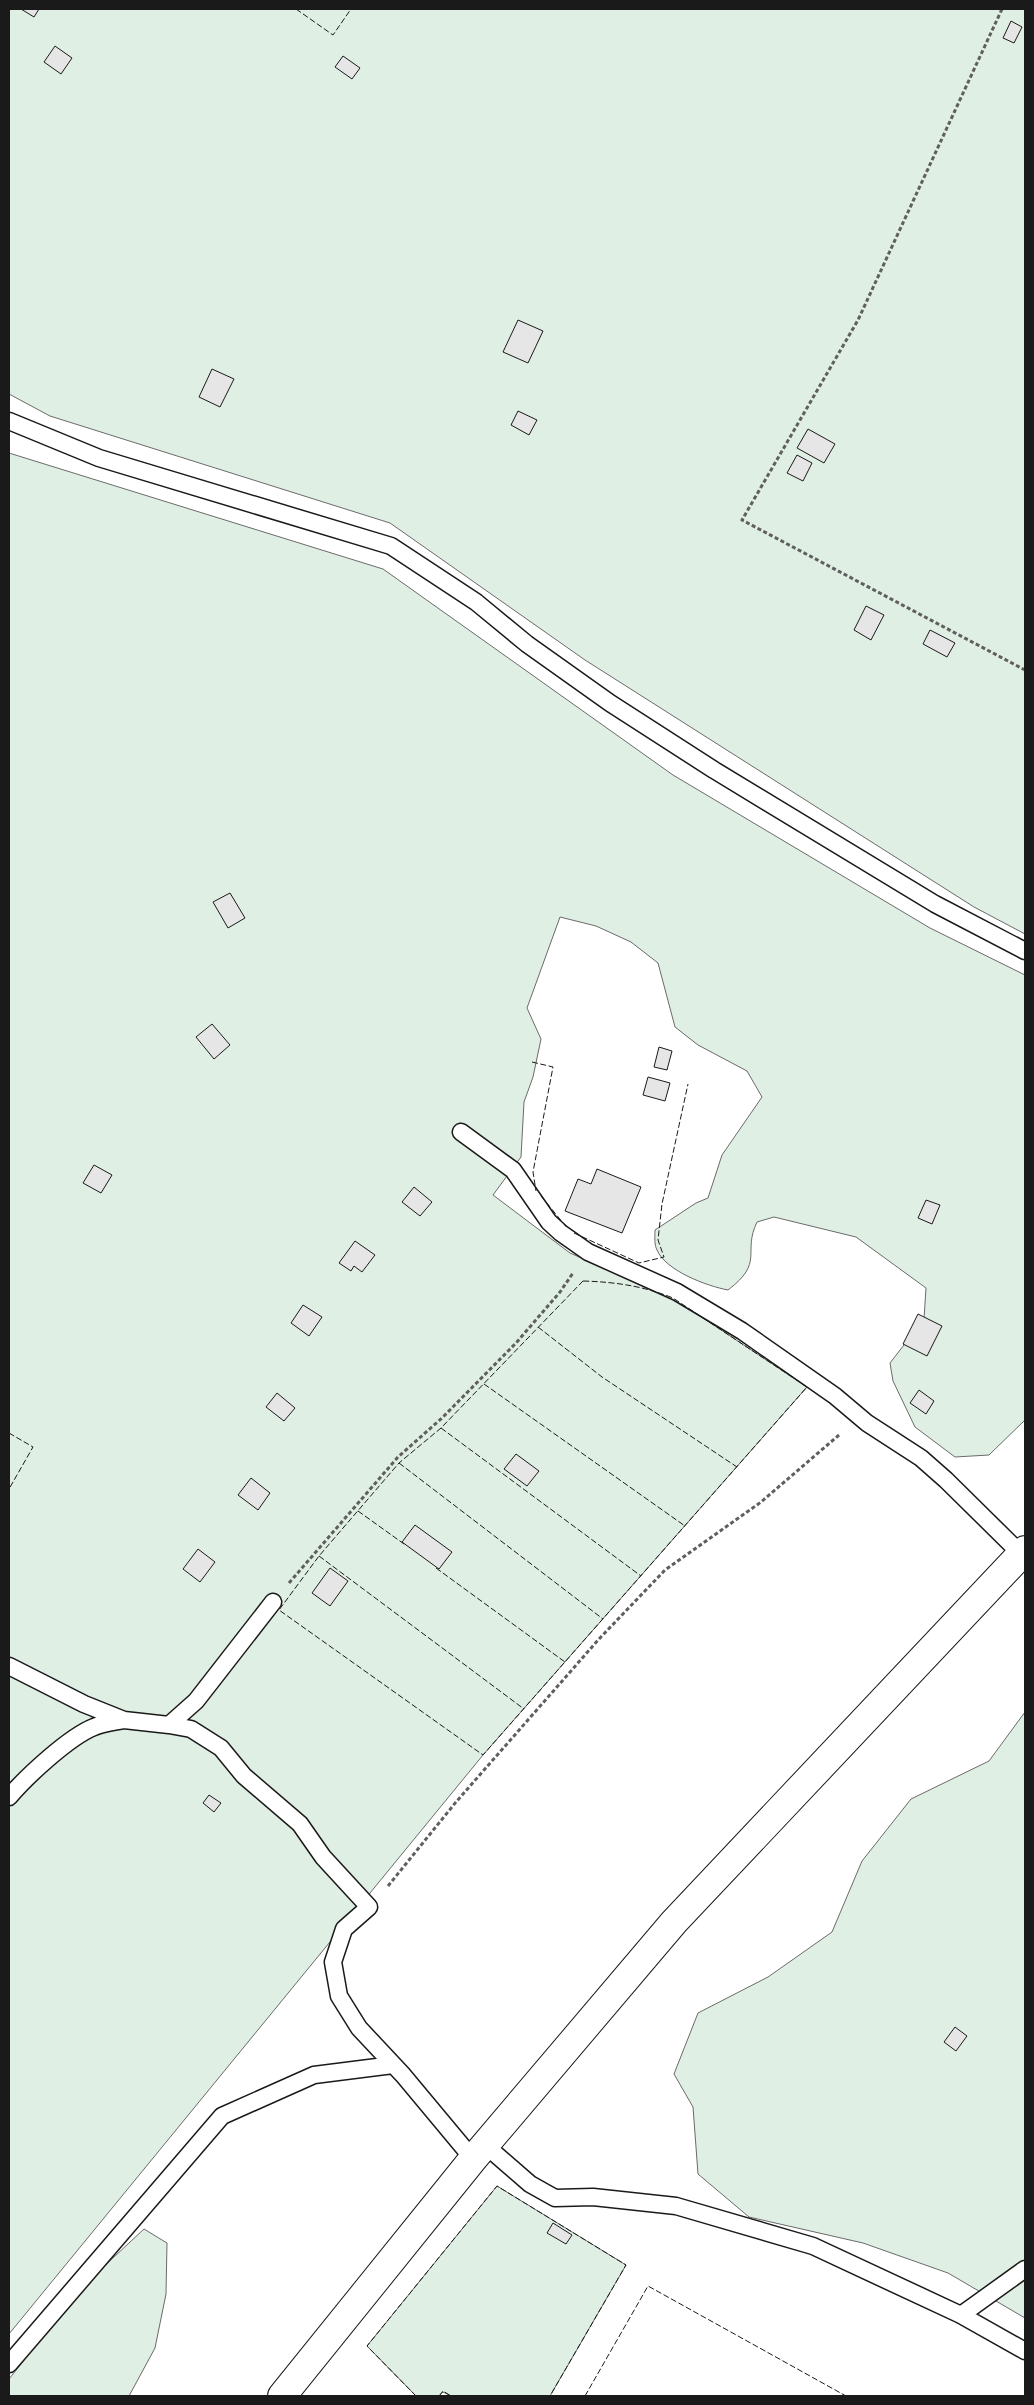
<svg xmlns="http://www.w3.org/2000/svg" width="1034" height="2405" font-family="Rubik,sans-serif">
<style>
.green{fill:#e0efe3;stroke:#6a6a6a}
.building{fill:#e6e6e6;stroke:#1a1a1a}
.lines{fill:none;stroke-linecap:round;stroke-linejoin:round}
.service-casing{stroke:#1a1a1a;stroke-width:19}
.tertiary-casing{stroke:#1a1a1a;stroke-width:30}
.path{stroke:#5f5f5f;stroke-width:3;stroke-dasharray:4 2.5;stroke-linecap:butt}
.service{stroke:#fff;stroke-width:16}
.tertiary{stroke:#fff;stroke-width:28}
.fence{stroke:#1a1a1a;stroke-width:1;stroke-dasharray:6 2.5;stroke-linecap:butt}
</style>
<rect width="100%" height="100%" fill="#fff"/>
<path class="green" d="M9 9H1025V934L974 907 585 660 390 523 50 416 9 394Z
M9 453 383 569 673 775 930 928 1025 975V1420L989 1455 955 1457 915 1427 893 1381 890 1363 924 1319 926 1288 856 1237 774 1217 757 1222C742 1253 765 1262 728 1290 707 1286 666 1271 657 1250 654 1244 655 1237 655 1230L696 1203 708 1198 722 1155 762 1097 747 1071 698 1045 675 1027 658 963 631 942 596 926 560 917 527 1008 541 1039 533 1077 524 1102 521 1157 493 1195 570 1253 673 1298 807 1387 483 1755 9 2334Z
M1025 1712V2318L948 2273 863 2243 749 2217 698 2174 693 2107 674 2074 698 2013 768 1977 832 1932 862 1861 911 1799 989 1761Z
M497 2186 626 2265 550 2396H451L443 2392 439 2396H416L367 2346Z
M144 2229 167 2243 166 2294 155 2348 129 2396H9V2379L84 2285Z"/>
<path class="building" d="M21 9H39L34 17Z
M1011 21 1022 27 1014 43 1003 38Z
M55 46 72 58 61 74 44 62Z
M343 56 360 68 352 79 335 67Z
M518 320 543 331 528 363 503 352Z
M212 369 234 379 220 407 199 397Z
M518 411 537 420 529 435 511 425Z
M808 429 835 444 824 463 797 448Z
M797 455 812 463 803 481 787 473Z
M866 606 884 615 871 640 854 630Z
M930 630 955 643 947 657 923 644Z
M230 893 245 918 228 928 213 902Z
M212 1024 230 1045 214 1059 196 1037Z
M659 1047 672 1051 667 1070 654 1067Z
M648 1077 670 1083 665 1101 643 1095Z
M94 1165 112 1175 101 1193 83 1183Z
M597 1169 641 1187 622 1233 565 1211 578 1179 591 1184Z
M414 1187 432 1202 420 1216 402 1202Z
M926 1200 940 1205 932 1224 918 1218Z
M355 1241 375 1255 362 1272 354 1266 351 1271 339 1263Z
M303 1305 322 1317 309 1336 291 1323Z
M918 1314 942 1326 927 1356 903 1344Z
M919 1390 934 1401 926 1414 910 1403Z
M277 1393 295 1408 284 1421 266 1407Z
M516 1454 539 1471 527 1486 504 1469Z
M251 1478 270 1493 258 1510 238 1495Z
M415 1525 452 1552 439 1569 402 1542Z
M198 1549 215 1562 200 1582 183 1569Z
M330 1568 348 1581 330 1606 312 1593Z
M209 1795 221 1803 214 1812 203 1803Z
M955 2027 967 2036 956 2051 944 2042Z
M553 2223 572 2235 566 2244 547 2233Z"/>
<g class="lines">
<defs>
<path id="service" d="M9 421 99 458 391 546 476 602 527 644 610 703 714 770 935 904 1025 951
M461 1132 513 1170 549 1222 561 1233 588 1252 677 1292 742 1331 835 1396 867 1423 921 1458 946 1480 1021 1554
M9 1666 84 1704 124 1720 169 1725 196 1701 273 1602
M169 1725 191 1729 221 1748 244 1776 300 1824 323 1857 369 1907 344 1929 333 1962 339 1996 359 2028 403 2075 473 2159
M9 1797C27 1776 69 1737 94 1727 103 1723 114 1722 124 1720
M485 2145 530 2184 555 2198 593 2197 676 2206 813 2246 961 2315 1025 2351
M961 2315 1025 2269
M9 2364 222 2116 314 2075 393 2065"/>
<path id="tertiary" d="M282 2396 473 2159 674 1922 1025 1550"/>
</defs>
<use href="#service" class="service-casing"/>
<use href="#tertiary" class="tertiary-casing"/>
<path class="path" d="M1002 9 858 320 742 520 1025 670
M289 1583 398 1457 442 1418 516 1343 560 1292 573 1273
M388 1886 456 1802 599 1639 665 1570 761 1502 839 1435"/>
<use href="#service" class="service"/>
<use href="#tertiary" class="tertiary"/>
<path class="fence" d="M296 9 333 35 351 9
M532 1062 553 1067 533 1172 536 1191
M541 1196 568 1229
M574 1233 639 1263 664 1257 658 1240 662 1204 688 1084
M583 1281C616 1282 643 1286 673 1298L807 1387 483 1755 279 1610 319 1556 399 1463 441 1428Z
M538 1327 602 1377 737 1467
M484 1384 685 1526
M441 1428 641 1576
M9 1433 33 1447 9 1489
M399 1463 603 1619
M358 1511 404 1544
M319 1556 524 1709
M436 1568 565 1662
M416 2396 367 2346 497 2186 626 2265 550 2396
M439 2396 443 2391 451 2396
M585 2396 648 2286 846 2396"/>
</g>
<rect width="1034" height="2405" fill="none" stroke="#1a1a1a" stroke-width="20"/>
</svg>
